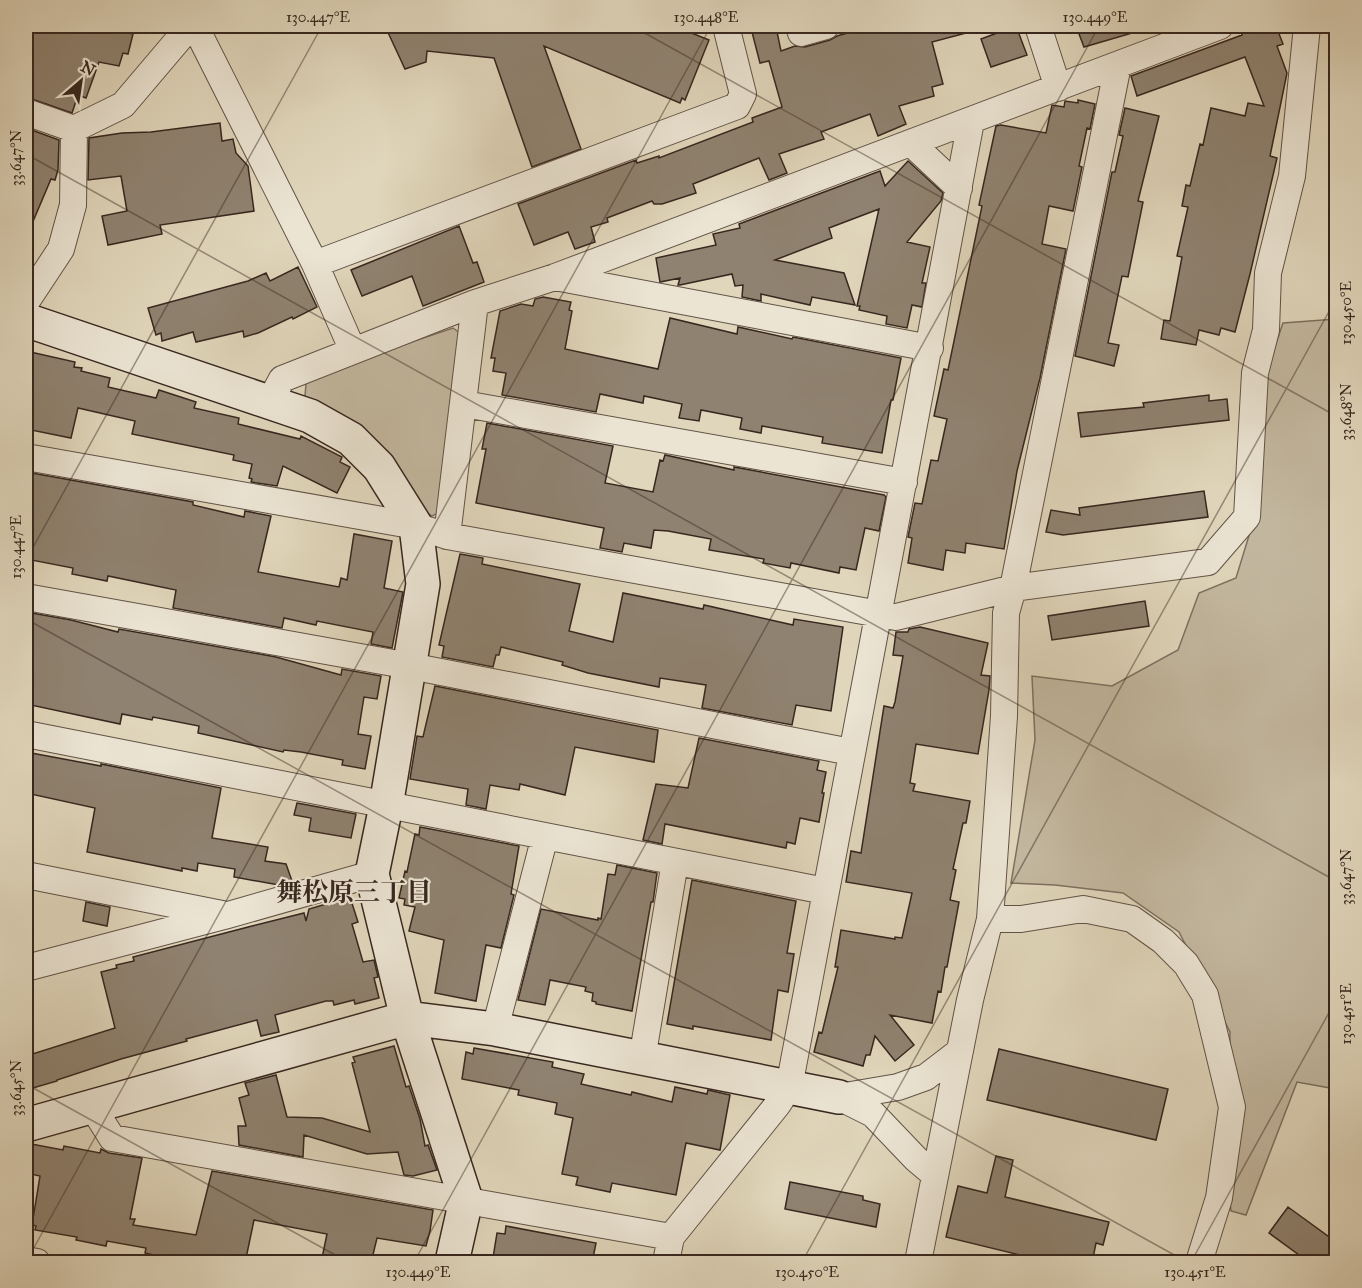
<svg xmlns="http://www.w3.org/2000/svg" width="1362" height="1288" font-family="'IM FELL Great Primer','Noto Serif JP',serif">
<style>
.green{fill:#c3b8a0;stroke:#7d7060;stroke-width:1.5}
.building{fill:#8f8270;stroke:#37271f;stroke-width:1.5}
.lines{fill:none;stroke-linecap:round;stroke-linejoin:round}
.street-casing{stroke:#615346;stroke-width:28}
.secondary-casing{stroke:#37271f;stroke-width:36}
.street{stroke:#ebe4d3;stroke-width:26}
.secondary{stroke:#ebe4d3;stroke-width:33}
.ticks{fill:none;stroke:#37271f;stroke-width:1.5;stroke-opacity:0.45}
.labels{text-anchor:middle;stroke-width:4.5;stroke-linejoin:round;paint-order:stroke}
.neighbourhood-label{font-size:26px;font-weight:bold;fill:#37271f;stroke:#ebe4d3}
.neatline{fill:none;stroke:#37271f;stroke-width:2}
.ticks-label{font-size:15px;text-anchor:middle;fill:#37271f}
</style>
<rect width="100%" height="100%" fill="#e0d6bb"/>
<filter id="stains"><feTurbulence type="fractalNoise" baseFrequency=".00333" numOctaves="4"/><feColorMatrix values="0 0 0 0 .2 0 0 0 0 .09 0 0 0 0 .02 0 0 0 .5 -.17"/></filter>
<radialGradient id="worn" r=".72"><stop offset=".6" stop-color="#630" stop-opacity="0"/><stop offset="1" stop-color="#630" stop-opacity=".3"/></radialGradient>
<path class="green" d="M1336 319V1089L1297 1082 1246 1215 1231 1211 1228 1186 1230 1032 1179 932 1123 893 1055 885 1011 883 1035 740 1032 676 1112 686 1178 650 1199 593 1236 578 1255 516 1266 373 1283 323Z
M453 328 464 336 441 512 432 516 423 510 401 470 366 437 311 406 305 396 306 384 325 371Z"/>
<path class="building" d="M26 26H96L133 34 128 54 123 53 119 66 99 62 86 98 78 95 72 113 26 97Z
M385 26H674L709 40 685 100 682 98 680 103 544 46 581 149 532 167 494 58 427 51 426 62 405 69Z
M872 26H969L970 32 932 42 943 84 932 87 934 96 899 106 906 124 878 136 870 114 821 132 824 139 779 154 787 173 769 180 759 158 693 184 696 193 662 204H654L652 201 607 218 608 222 591 227 595 242 575 249 568 232 534 245 518 204 636 160 637 163 659 156V158L753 122 752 118 782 107 769 61 760 63 752 32 776 27 781 51 795 46 805 47 830 40 837 36Z
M1016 26 1027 55 991 67 981 39Z
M1076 26H1138L1139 31 1084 47Z
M1239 26H1276L1283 44 1277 46 1287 73 1270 156 1277 158 1250 274 1235 332 1221 328 1219 335 1199 330 1196 345 1161 339 1164 320 1170 321 1182 257 1177 256 1188 207 1182 206 1186 185 1190 186 1200 144 1203 145 1211 108 1245 116 1248 103 1264 106 1245 57 1137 96 1131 76 1242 35Z
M1078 100 1095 104 1090 129 1087 128 1079 166 1082 167 1073 211 1049 206 1042 244 1066 249 1040 378 1017 471 1004 549 966 543 965 553 946 550 943 570 908 563 912 538 908 537 915 503 922 504 931 460 938 461 947 419 934 416 944 369 948 370 982 206 979 205 996 126 1001 125 1046 133 1052 105 1064 107 1065 101 1078 103Z
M1125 108 1159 116 1138 201 1143 202 1128 277 1122 276 1108 343 1119 345 1114 366 1075 356 1112 172H1115L1123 136 1119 135Z
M220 123 222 141 233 139 236 153 248 166 254 211 160 225 162 234 108 245 102 216 127 211 121 176 88 180 89 138 122 133 151 132Z
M26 128 59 140 58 170 55 180 51 179 26 238Z
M908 161 943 193 941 201 907 242 930 247 922 283H926L922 307 912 305 907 328 886 324 887 316 859 310 860 306H857L879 209 829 228 832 238 775 260 844 273 855 305 812 297 810 305 761 294V301L742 297 743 285 735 286 732 274 680 285H678L680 278 660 282 656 258 716 245 713 234 740 228 739 224 880 171 885 186Z
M459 226 473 263 477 262 484 282 423 306 412 276 362 296 351 270Z
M298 267 317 307 293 319 292 317 258 333 244 337 243 331 196 342 193 332 162 341 161 333 156 335 148 308 248 281 266 273 270 281Z
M543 297 571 302 569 310 572 311 565 349 658 369 670 318 737 334 738 327 792 339 793 337 901 358 893 400H891L882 453 822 443 823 437 762 426 761 433 740 429 742 418 701 410 699 421 679 418 682 404 644 396 643 403 600 394 596 412 502 395 506 373 493 371 495 358H491L500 311 521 304 533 306 535 299Z
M26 351 75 362 74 367 82 368 81 371 110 378 108 387 156 398 159 390 196 402 194 408 239 418 238 424 300 439 301 436 342 457 340 462 350 467 337 493 283 466 277 486 251 482 252 479 249 478 252 464 233 460 234 455 132 434 135 421 78 408 71 438 26 429Z
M1209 395V401L1227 399 1229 420 1081 437 1078 413 1144 407 1143 403Z
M487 423 613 446 605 483 653 492 660 460 663 461 665 455 734 470V467L884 495 886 497 879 531 865 528 856 570 840 567 839 573 791 563 790 568 763 563 764 559 709 550 711 539 668 531 654 530 651 548 624 543 622 552 600 548 604 528 476 503 486 449H482Z
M26 472 193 502V505L244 517 245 511 271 516 258 572 339 587 341 578 347 580 354 534 392 541 384 588 403 592 392 648 371 644 373 632 317 621 316 625 284 618 282 628 173 608 176 590 108 576 107 581 72 574 73 568 26 559Z
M1204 491 1208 517 1063 535 1046 532 1051 510 1080 515 1079 508Z
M460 554 483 558 482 564 580 584 569 631 613 642 623 593 703 609 704 605 793 625 794 619 843 627 831 711 796 705 792 725 702 708 706 685 660 678 659 687 588 673 562 665 563 662 501 647 499 655H496L493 667 442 657 444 646 439 645Z
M1145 601 1149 626 1052 640 1048 616Z
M26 612 71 620 118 632 119 629 276 657 341 675 342 669 381 676 377 699 364 697 358 734 371 736 365 769 342 765 343 760 301 752 284 750 283 752 198 733 199 726 153 717 152 720 122 714 120 724 26 704Z
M920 627 988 643 981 675 990 676 989 690 978 754 916 744 910 783 915 784 913 791 970 801 966 823H963L953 869 956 870 950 900 959 902 947 967H945L941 992 938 991 932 1023 890 1015 914 1045 895 1061 875 1036 870 1055H866L863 1066 814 1052 819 1032 822 1033 838 967H835L841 930 895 939V937L902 938 912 893 846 882 851 851 861 853 884 706 893 708 895 702 903 656 893 655 896 632H908L909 629Z
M435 686 658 730 654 762 575 747 565 795 520 784 519 790 490 785 486 809 466 805 468 789 410 779 417 736 423 737Z
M699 738 819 761 817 770 826 772 822 793H824L819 822 800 818 795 844 787 842 786 848 665 824 662 844 643 840 656 784 688 788Z
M26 752 101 766V764L221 788 212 838 268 847 265 861 286 864 292 881 279 885 234 877 235 869 198 863 197 871 182 868V871L87 852 95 808 26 793Z
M297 803 356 814 351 838 309 831 311 818 294 815Z
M420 827 519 846 511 894 514 895 501 948 486 945 476 1001 435 993 444 940 409 931 415 907 404 905 405 899 399 898 405 871 407 872 415 834 419 835Z
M617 865 657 873 653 902H651L632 1011 596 1004V1002L592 1001 593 993 585 991 586 987 550 980 545 1005 518 1000 541 909 598 920V918L601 919 608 874 615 875Z
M692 880 796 901 787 953 794 954 788 992 778 990 771 1040 693 1026V1029L667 1024Z
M350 897 358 922 352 924 363 962 374 960 378 977 374 978 379 998 355 1004 354 1000 334 1005 333 1001H326L275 1015 279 1032 261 1036 257 1020 186 1039 187 1041 121 1059 57 1080V1081L26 1090V1056L115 1028 101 972 117 968 116 965 134 961 133 957 252 926 304 913 306 921 309 909Z
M86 902 110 907 107 926 83 921Z
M394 1046 406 1087 409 1086 420 1119 425 1146 428 1145 437 1170 413 1176 404 1175 398 1152 367 1154 304 1135 303 1157 239 1145 238 1126H246L239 1098 249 1095 245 1083 276 1075 287 1117 322 1118 370 1132 352 1063 355 1062 353 1057Z
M474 1048 553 1062 552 1067 584 1074 581 1084 631 1095 632 1092 672 1102 675 1087 707 1094 708 1090 730 1095 720 1150 686 1143 676 1195 612 1183 610 1192 576 1185 578 1177 562 1174 573 1118 555 1114 557 1103 518 1095 519 1090 462 1079 466 1052 473 1054Z
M999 1049 1168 1089 1156 1140 987 1100Z
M26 1143 63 1150 64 1146 100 1153 101 1149 109 1153 142 1158 130 1219H135L133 1225 196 1235 212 1171 433 1210 430 1231 426 1246 377 1238 371 1263H321L327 1234 254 1220 245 1263H186L145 1253 146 1248 107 1241 106 1246 76 1240 77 1237 35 1230 36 1226 32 1225 40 1176 26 1173Z
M996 1156 1013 1160 1005 1197 1109 1222 1103 1245 1096 1243 1092 1263H1053L946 1237 958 1186 987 1193Z
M790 1182 863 1196V1200L880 1204 876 1227 785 1209Z
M1288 1207 1336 1242V1263H1310L1269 1233Z
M506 1226 596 1243 592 1263H520L493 1258 497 1233 505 1234Z"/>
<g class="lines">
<defs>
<path id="street" d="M195 26 315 264 353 351
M799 26 801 33 826 26
M1038 26 1058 88
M26 112 74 129 123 105 190 26
M911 143 959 188
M315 264 737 106 743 94 726 26
M555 277 930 348
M26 302 61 249 73 205 74 129
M269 403 282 379 475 303 555 277 1220 26
M464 404 904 482
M26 457 416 526 447 536 896 617 1013 588 1208 562 1247 517 1255 373 1266 330 1268 273 1292 176 1307 26
M447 536 475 303
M26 597 410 666 851 752
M26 734 825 891
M26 875 222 914
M990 919H1021L1083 909 1132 919 1163 941 1186 964 1205 995 1232 1107 1219 1198 1199 1262
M26 968 228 915 372 874
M495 1029 545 836
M642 1059 675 862
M839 1097 898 1087 926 1077 960 1051
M839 1097 873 1114 916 1159 935 1175
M92 1106 112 1138 671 1237
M26 1260 37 1262
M666 1262 671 1237 778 1104 789 1087C848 765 913 443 971 121
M918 1262 970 1000 990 919 1004 716 1006 613 1013 588 1118 65"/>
<path id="secondary" d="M26 320 310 416 351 439 379 467 416 526 423 584 386 806 372 874 407 1018 466 1200 452 1262
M26 1125 407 1018 495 1029 839 1097"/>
</defs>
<use href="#street" class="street-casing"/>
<use href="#secondary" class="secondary-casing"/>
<use href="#street" class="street"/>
<use href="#secondary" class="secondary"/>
</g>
<path class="ticks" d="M632 26 1336 416M26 154 1336 881M26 560 322 26M26 619 1187 1262M26 1084 348 1262M26 1262 711 26M414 1262 1099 26M802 1262 1336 299M1191 1262 1336 1000"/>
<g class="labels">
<g class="neighbourhood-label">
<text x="354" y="901">舞松原三丁目</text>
</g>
</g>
<rect width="1362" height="1288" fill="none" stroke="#e0d6bb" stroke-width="66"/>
<g transform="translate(81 81) rotate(29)" stroke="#ebe4d3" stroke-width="4.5" paint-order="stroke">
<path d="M0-4.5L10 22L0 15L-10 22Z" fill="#37271f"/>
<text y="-9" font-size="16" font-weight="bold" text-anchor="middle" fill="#37271f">N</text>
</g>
<rect x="33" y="33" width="1296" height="1222" class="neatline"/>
<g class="ticks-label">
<text x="318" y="22">130.447°E</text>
<text x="706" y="22">130.448°E</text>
<text x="1095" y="22">130.449°E</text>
<text transform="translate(16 158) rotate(-90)" y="5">33.647°N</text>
<text transform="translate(1346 313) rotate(-90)" y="5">130.450°E</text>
<text transform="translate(1346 412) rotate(-90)" y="5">33.648°N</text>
<text transform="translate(16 547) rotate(-90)" y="5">130.447°E</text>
<text transform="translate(1346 877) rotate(-90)" y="5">33.647°N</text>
<text transform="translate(1346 1014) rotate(-90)" y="5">130.451°E</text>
<text transform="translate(16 1088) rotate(-90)" y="5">33.645°N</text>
<text x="418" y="1277">130.449°E</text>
<text x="807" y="1277">130.450°E</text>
<text x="1195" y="1277">130.451°E</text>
</g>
<rect width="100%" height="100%" filter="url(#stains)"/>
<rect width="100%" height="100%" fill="url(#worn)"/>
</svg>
